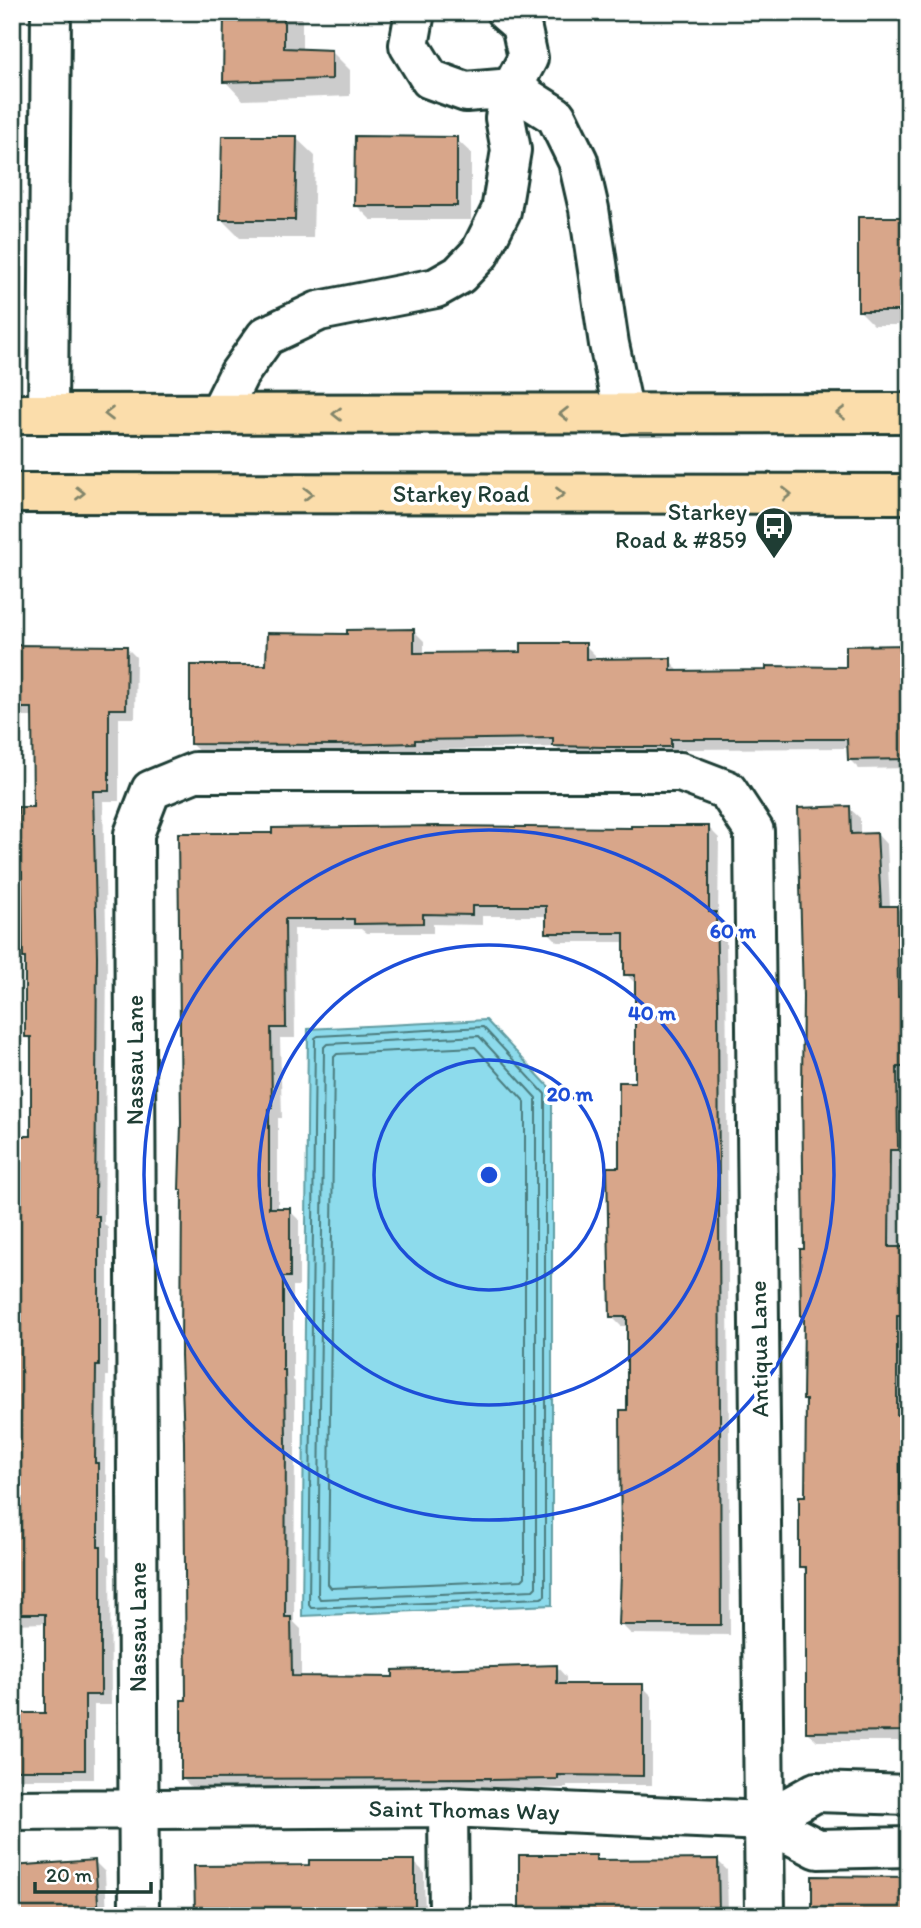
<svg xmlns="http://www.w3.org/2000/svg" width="921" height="1928" font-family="Itim,sans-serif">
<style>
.water{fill:#8ddbec;stroke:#619ca2;stroke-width:2}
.shadow{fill:#0003}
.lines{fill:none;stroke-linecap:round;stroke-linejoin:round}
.shore{stroke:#4b7c7e;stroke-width:2}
.building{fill:#d8a68a;stroke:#1f3d34;stroke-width:2}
.minor-casing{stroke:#1f3d34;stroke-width:44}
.major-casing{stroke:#1f3d34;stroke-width:44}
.minor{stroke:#fff;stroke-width:38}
.major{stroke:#fbddab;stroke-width:38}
.oneway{stroke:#82856a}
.ring{fill:none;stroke:#1d4ed8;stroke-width:3.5}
.labels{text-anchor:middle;stroke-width:7;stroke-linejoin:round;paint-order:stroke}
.street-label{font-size:24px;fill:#1f3d34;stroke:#fff}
.poi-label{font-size:24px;fill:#1f3d34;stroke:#fff;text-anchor:end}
.centre{fill:#1d4ed8;stroke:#fff;stroke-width:3.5}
.ring-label{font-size:21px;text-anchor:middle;font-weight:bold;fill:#1d4ed8;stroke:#fff;stroke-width:7;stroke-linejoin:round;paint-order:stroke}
</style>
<rect width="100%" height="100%" fill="#fff"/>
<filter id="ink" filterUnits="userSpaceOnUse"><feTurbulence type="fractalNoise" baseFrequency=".0143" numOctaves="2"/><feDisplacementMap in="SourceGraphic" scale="14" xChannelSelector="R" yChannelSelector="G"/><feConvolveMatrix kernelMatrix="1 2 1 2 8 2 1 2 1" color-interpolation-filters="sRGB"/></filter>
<g filter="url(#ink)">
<path class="water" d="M486 1020 552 1090V1605L302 1616 308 1029Z"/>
<path class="shadow" d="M226 12H302V50L331 51 350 70V96L243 100 225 81Z
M296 138 315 156 313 238H240L222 220Z
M456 139 471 153V220H371L356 205Z
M909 218V325H874L859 310Z
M414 631 424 641V655L523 654 585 645 595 655V660H670L680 673 848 669 909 647V768L859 769 849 759V748L681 749V756H565L557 747 424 750V752L346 754H202L191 744 268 667 349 636Z
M126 647 136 657 135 718H119V801H103L107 968 104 1224 108 1228V1376H106L105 1473 107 1475V1556L110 1558 111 1705H94V1779H12V1714H46V1623L12 1624V1383L32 1137V1042L27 1037 35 809 34 717H23L13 707Z
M849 808 860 818V835L877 834 887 845 890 907H896L907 917 909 1001 907 1159H900L899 1249H905L909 1252V1325H907L909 1741H817L807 1731 808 1573 801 1566 807 1498V1402L805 1399 806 1318 803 1316 806 1250Z
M709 828 719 838 718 917 726 924 730 1635 631 1634 621 1624 629 1412V1326H621L611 1316 620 1168 637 1084V985L626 974V942H558L548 932V916H482V925L433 924V933H366L361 929H294L295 1038H280L282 1118H278V1210H289L299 1220V1286H293V1380L295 1382V1451L294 1622 301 1629V1678L395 1679 556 1666 566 1677V1686H642L652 1696V1785H567V1788L502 1789 499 1787 193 1789 183 1779 188 1702 183 1192 181 1190 183 1123 180 834Z
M595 1857 600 1862 717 1860 727 1870 728 1916H521Z
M95 1862 105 1872 107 1916H12Z
M414 1862 424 1872 425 1916H196Z"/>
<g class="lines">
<path class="shore" d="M483 1027 545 1094V1596L541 1598 311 1608 309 1605 315 1038 318 1036Z
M479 1036 536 1098V1587L533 1590 320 1599 318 1595 324 1047 327 1044Z
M475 1047 525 1102V1577L522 1580 331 1588 328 1584 334 1057 337 1054Z"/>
</g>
<path class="building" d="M224 12H284V48L332 50V79L223 82Z
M222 136H297L295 220H220Z
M355 136 457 137V206H354Z
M858 217H909V311H858Z
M414 629V653L521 652V643H586V659L671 658V671L766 670V666L846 667V646L909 645V759L848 760 847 739H671V747H606L553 746V738L415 740V743L335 745 190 744V665H266L267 633 347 634V630Z
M12 645 127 646 126 709H109V791H93L97 956 95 1216H99V1366H96L95 1463H98V1547H101V1695H85V1770H12V1713H45V1614H12V1136H31V1037H25V958H23L22 872H20L18 807H33L32 708H12Z
M850 806 851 834 877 833 881 906H897L898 997H907L906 1067H897L898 1150H890L889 1247H906L907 1315H897V1415H900V1496H909V1531H904V1665H909V1731L806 1732V1567H799V1496H805L806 1400H803L804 1316H801L800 1249H804L802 1088 803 996 798 808Z
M438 826 631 828V826H709V912H716L718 998 721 1625H619L621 1573 620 1410H627V1317H610L607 1167H619V1082H635V975H624V933H546V906H472V915L423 914V923L354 924V919H285L286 1028H271L272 1108 269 1109V1208H290V1277H283V1370H285L286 1440 285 1617H291L292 1676 393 1677V1670L557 1665V1684H643V1776L558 1775V1779L490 1780V1778L181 1779V1700H186L184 1441 181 1355 182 1190H179L181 1123 178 833H272V828Z
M519 1855H596V1860L718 1859 719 1916H519Z
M95 1860 99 1916H12V1866Z
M309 1860H415V1916H195L194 1866 309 1865Z
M812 1876 909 1877V1916H812Z"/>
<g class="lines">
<defs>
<path id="minor" d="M415 12 409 45 430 79 466 92 512 88 556 116 578 161 589 209 609 344 624 414
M48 414 51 12
M219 414 239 374 266 336 319 311 436 288 459 275 480 253 501 211 511 150 505 118 512 88 528 58 521 25 506 12
M448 1807 449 1916
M12 1810 448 1807 764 1821 816 1792 909 1795
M764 1821 818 1849 909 1847
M139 1916 134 834 151 790 195 772H680L727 790 754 831 765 1916"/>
<path id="major" d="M12 414 909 413
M12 493 909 494"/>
</defs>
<use href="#minor" class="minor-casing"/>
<use href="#major" class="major-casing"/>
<use href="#minor" class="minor"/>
<use href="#major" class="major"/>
</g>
<defs><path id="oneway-chevron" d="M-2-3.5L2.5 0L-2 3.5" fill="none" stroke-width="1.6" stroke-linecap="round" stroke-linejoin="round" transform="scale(1.75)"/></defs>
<g class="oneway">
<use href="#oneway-chevron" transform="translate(841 413) rotate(180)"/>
<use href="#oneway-chevron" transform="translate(109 414) rotate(180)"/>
<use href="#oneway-chevron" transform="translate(337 414) rotate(180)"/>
<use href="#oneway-chevron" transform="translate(564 414) rotate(180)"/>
<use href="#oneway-chevron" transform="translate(80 493)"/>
<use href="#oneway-chevron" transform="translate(308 494)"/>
<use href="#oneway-chevron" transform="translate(560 494)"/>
<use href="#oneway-chevron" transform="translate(787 494)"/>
</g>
</g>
<g class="ring">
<circle cx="489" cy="1175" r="115"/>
<circle cx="489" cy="1175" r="230"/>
<circle cx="489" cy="1175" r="345"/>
</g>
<defs>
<symbol id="bus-pin" viewBox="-11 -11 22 30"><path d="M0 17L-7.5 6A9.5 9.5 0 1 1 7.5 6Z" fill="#1f3d34" stroke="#fff"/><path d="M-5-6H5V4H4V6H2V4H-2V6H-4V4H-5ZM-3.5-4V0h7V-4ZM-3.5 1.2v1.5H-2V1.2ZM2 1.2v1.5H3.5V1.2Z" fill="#fff"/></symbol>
</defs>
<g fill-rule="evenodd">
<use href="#bus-pin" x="752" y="504" width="44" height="60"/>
</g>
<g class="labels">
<g class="street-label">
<text x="461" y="502">Starkey Road</text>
<text transform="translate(135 1060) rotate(-90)" y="8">Nassau Lane</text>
<text transform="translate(759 1349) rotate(-91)" y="8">Antiqua Lane</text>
<text transform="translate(138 1627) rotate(-90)" y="8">Nassau Lane</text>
<text transform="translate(464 1810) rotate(1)" y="8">Saint Thomas Way</text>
</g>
<g class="poi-label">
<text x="747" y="520">Starkey<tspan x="747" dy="28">Road &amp; #859</tspan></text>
</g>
</g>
<circle cx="489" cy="1175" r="10" class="centre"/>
<g class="ring-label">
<text x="733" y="938">60 m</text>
<text x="652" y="1020">40 m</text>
<text x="570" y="1101">20 m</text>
</g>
<rect width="921" height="1928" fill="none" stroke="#fff" stroke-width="42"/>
<rect x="21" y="21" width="879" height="1886" fill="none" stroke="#1f3d34" stroke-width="2.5" filter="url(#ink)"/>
<path d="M35 1882v10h116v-10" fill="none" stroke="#1f3d34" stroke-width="3.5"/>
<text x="46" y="1882" font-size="21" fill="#1f3d34" stroke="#ffffff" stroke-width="5" paint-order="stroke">20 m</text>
</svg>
